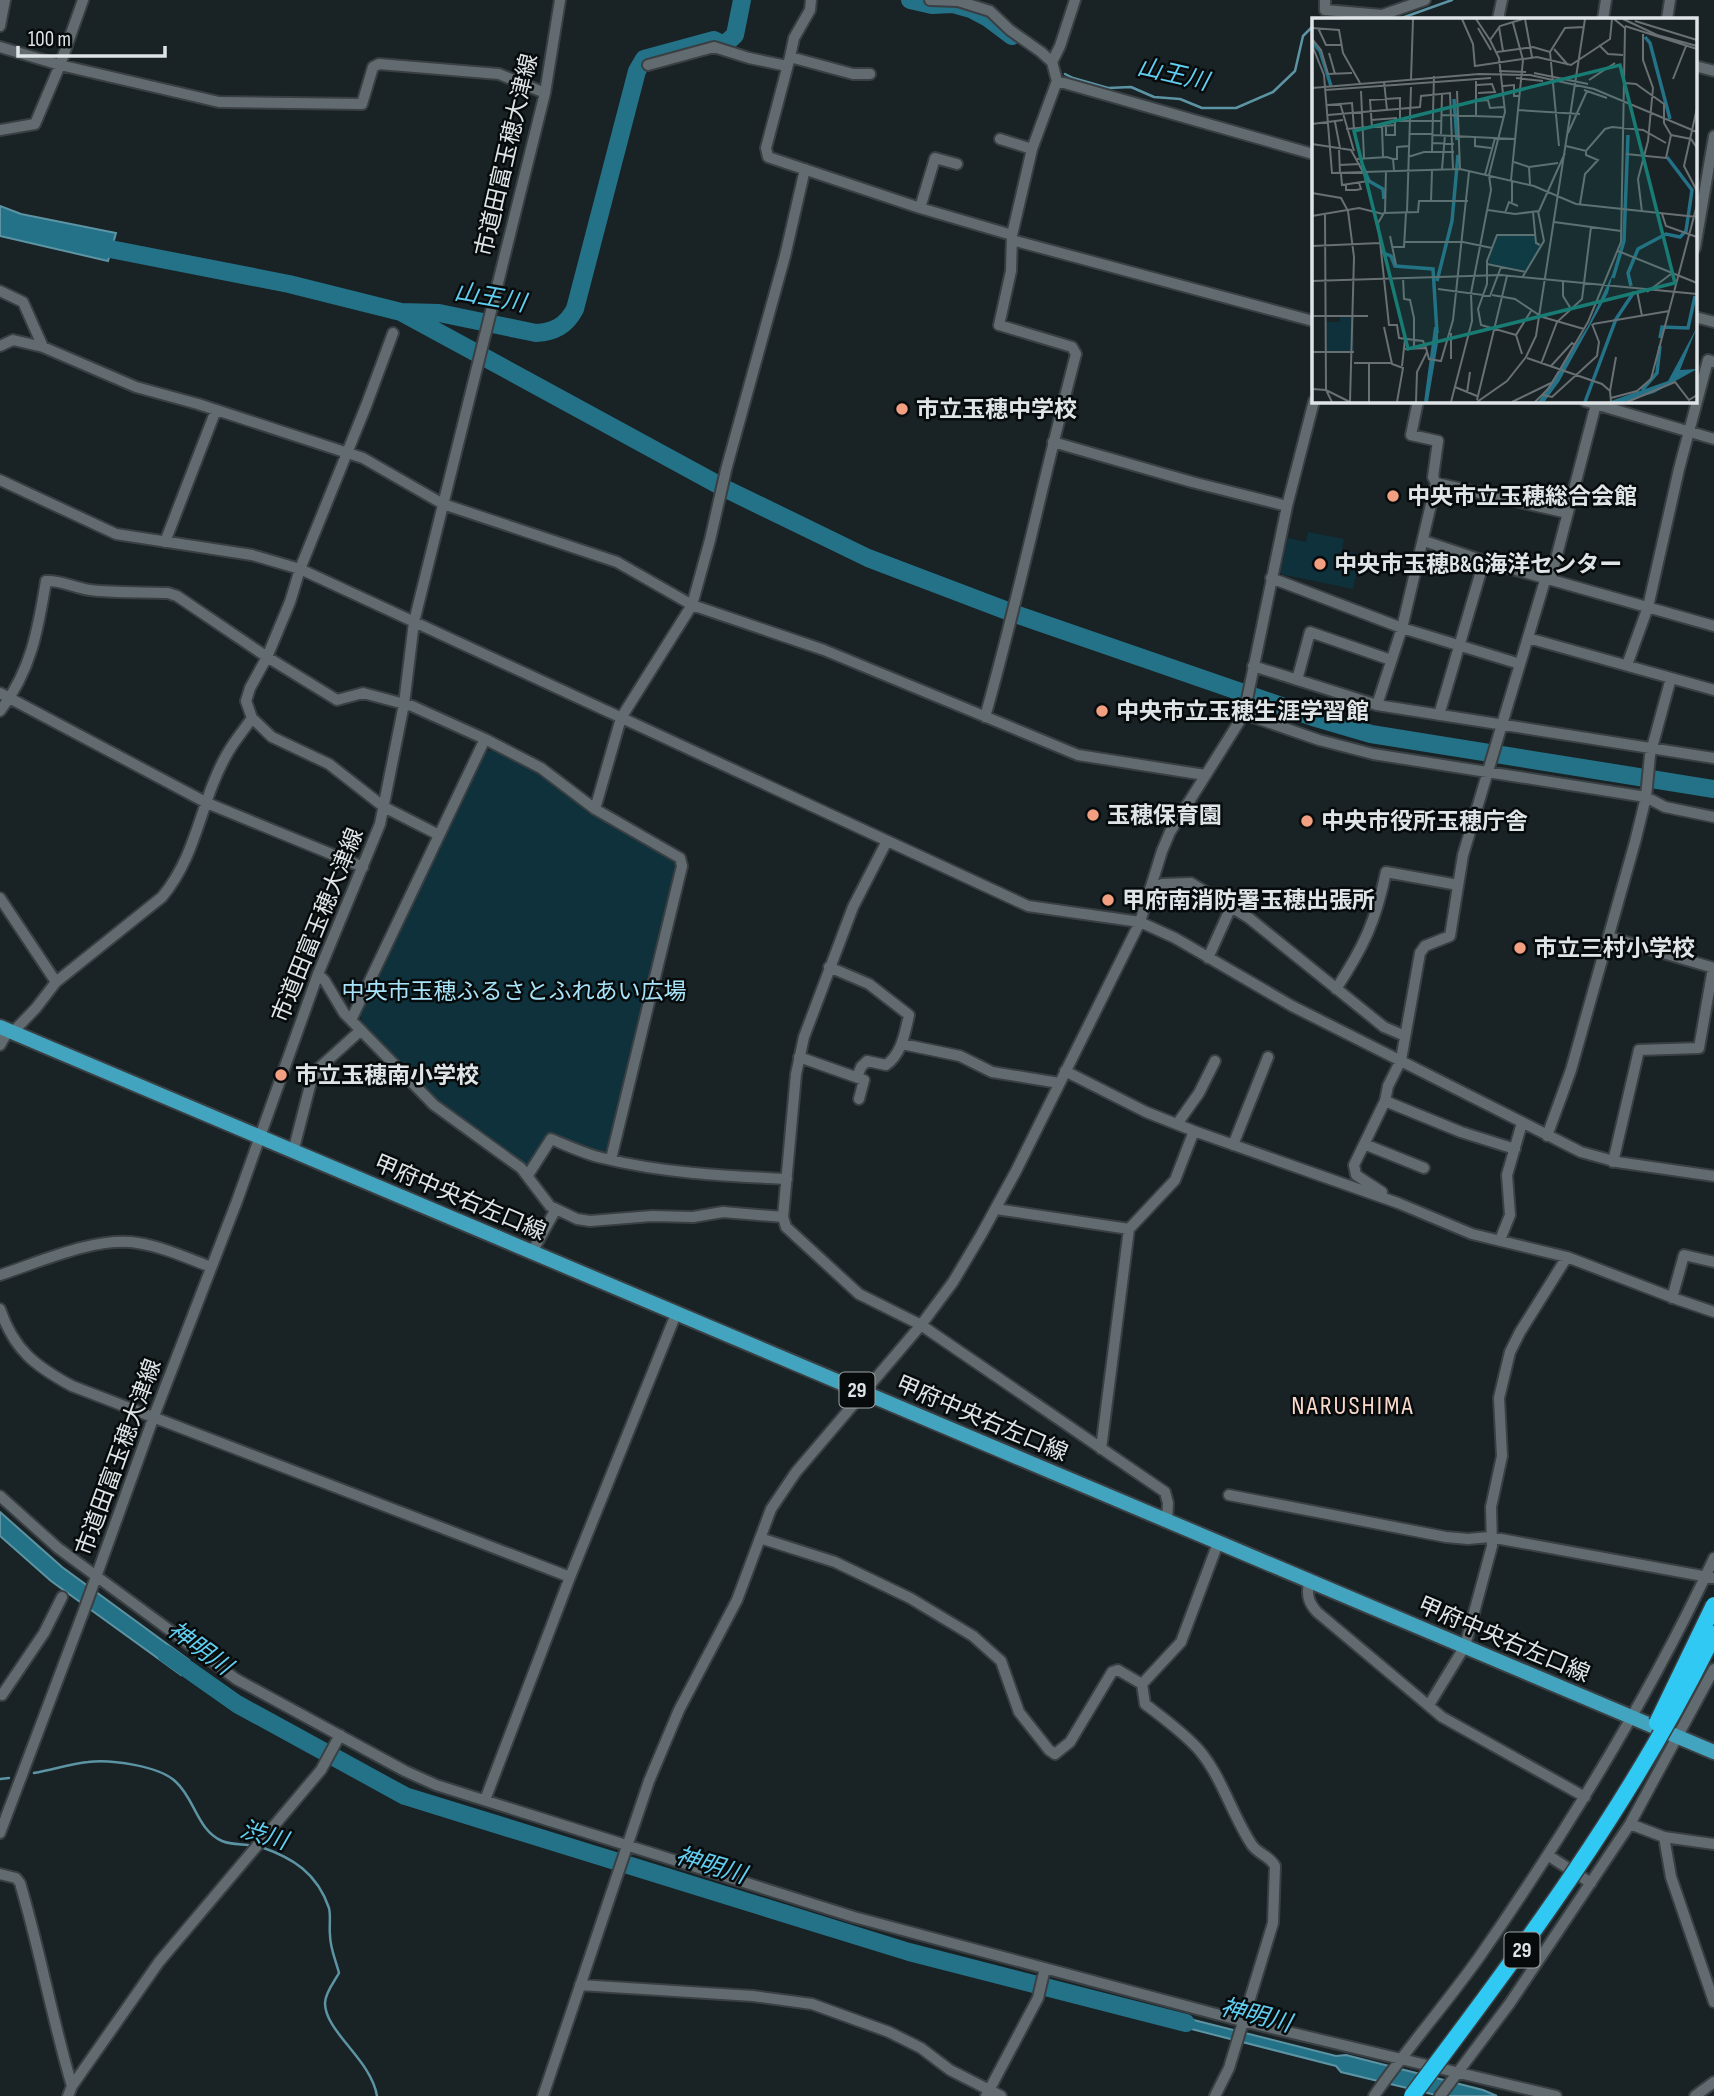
<svg xmlns="http://www.w3.org/2000/svg" width="1714" height="2096" font-family="'Sofia Sans Condensed','Noto Sans JP',sans-serif">
<style>
.green{fill:#0e313c}
.water{fill:#247288;stroke:#5c94a4;stroke-width:2}
.lines{fill:none;stroke-linecap:round;stroke-linejoin:round}
.stream{stroke:#5c94a4;stroke-width:2.5}
.river{stroke:#247288;stroke-width:18}
.minor-casing{stroke:#393f42;stroke-width:14}
.major-casing{stroke:#393f42;stroke-width:18}
.minor{stroke:#626c70;stroke-width:10}
.major{stroke:#43a4bf;stroke-width:14}
.highway-bridge-casing{stroke:#393f42;stroke-width:19;stroke-linecap:butt}
.highway-bridge{stroke:#2fc9f3;stroke-width:16}
.poi-dot{fill:#f2a081;stroke:#070b0c;stroke-width:2.5}
.labels{text-anchor:middle;stroke-width:5;stroke-linejoin:round;paint-order:stroke}
.shield{fill:#070b0c;stroke:#9ea4a5;stroke-width:2}
.shield-label{font-size:21px;font-weight:bold;fill:#dfe5e7}
.street-label{font-size:23px;fill:#dfe5e7;stroke:#070b0c}
.poi-label{font-size:23px;font-weight:bold;fill:#dfe5e7;stroke:#070b0c;text-anchor:start}
.park-label{font-size:23px;fill:#a8e4f9;stroke:#070b0c}
.water-label{font-size:24px;font-style:italic;fill:#61cff2;stroke:#070b0c}
.quarter-label{font-size:26px;letter-spacing:2px;fill:#fad9cd;stroke:#070b0c}
.inset-river{fill:none;stroke:#247288;stroke-width:3.5}
.inset-road{fill:none;stroke:#687073;stroke-width:2}
.view{fill:#197c74;fill-opacity:0.15;stroke:#197c74;stroke-width:3.5}
.inset-edge{fill:none;stroke:#dfe5e7;stroke-width:3.5}
</style>
<rect width="100%" height="100%" fill="#192225"/>
<path class="green" d="M1308 532 1344 539 1342 550 1360 554 1353 589 1280 574 1288 538 1306 542Z
M496 749C558 784 614 828 676 862L678 865 608 1149 602 1153 548 1133 531 1161 528 1164 521 1163 441 1103 362 1023 360 1014 484 752Z"/>
<path class="water" d="M0 206 21 214 116 233 108 261 0 236Z
M0 1512 62 1567 189 1660 181 1675 51 1581 0 1536Z
M1166 2013 1336 2056 1346 2055 1483 2090 1497 2096H1440L1341 2072 1336 2066 1164 2022Z"/>
<g class="lines">
<path class="stream" d="M1330 19H1344
M1399 19 1452 0
M1065 74 1073 78 1108 88 1131 87 1154 97 1180 99 1202 108H1236L1273 92 1295 71 1303 36 1313 26
M34 1773C52 1770 70 1764 88 1762 110 1759 160 1766 176 1782 195 1799 197 1830 222 1841 231 1845 244 1844 254 1846
M0 1779 9 1778
M261 1847C293 1858 317 1873 329 1908 331 1916 329 1927 330 1935 330 1948 336 1961 339 1973 334 1982 325 1993 325 2003 325 2032 371 2059 377 2096"/>
<path class="river" d="M910 0 932 5 953 4 971 9 988 18 1012 36
M90 245 289 284 401 312 439 313 536 333C554 332 566 326 575 309L637 71 644 59 714 40 724 45 735 35 742 0
M401 312 726 489 868 558 1018 615 1313 717 1371 734 1714 789
M166 1654 237 1704 405 1796 909 1952 1186 2023"/>
<defs>
<path id="minor" d="M930 0 958 1 990 11 1010 30 1041 52 1052 62 1057 81 1032 149 1012 235 1011 271 999 325 1072 347 1076 354C1044 475 1019 597 985 717
M1325 0V10L1382 15 1425 0
M1498 19 1502 0
M1603 19 1606 0
M1667 19 1670 0
M0 26 5 0
M0 47 60 65 219 102 362 104 373 67 379 64 499 74 545 93
M790 57 794 38 810 10 811 0
M1052 62 1060 46 1075 0
M648 65 714 47 749 58 787 66
M1695 66 1714 71
M870 74H853L790 57 766 148 768 157 920 208 1012 235
M1057 81 1313 154
M0 130 35 124 60 65 83 0
M1000 139 1032 149
M920 208 935 158 957 164
M1012 240 1313 321
M1695 248 1714 136
M0 291 23 302 43 347 136 387 198 404 363 458 443 504 617 562 692 605 824 650 1078 755 1205 775
M1695 317 1714 322
M393 333 366 406 300 569 290 602 267 657 250 688 246 701 252 718 272 737 329 764 384 807 439 835
M0 346 13 340 43 347
M1585 401 1714 439
M1053 442 1192 482 1287 506
M0 480 116 534 252 555 300 569 1028 906 1140 922 1175 938 1292 1006 1581 1152 1617 1162 1714 1176
M1436 483 1568 513
M1424 541 1484 561 1714 626
M165 542 216 410
M1271 578 1402 628 1520 664
M1551 578 1596 404
M1528 638 1714 690
M1627 665 1648 607 1679 469 1708 360 1714 362
M1253 666 1377 705 1714 758
M1297 680 1310 632 1391 660
M0 693 207 803 363 867
M1377 705 1402 628 1436 483 1433 477 1438 441 1411 435 1418 401
M0 711C31 671 38 630 46 581 62 580 74 588 90 590 115 593 142 592 168 593L177 596 267 657 337 700 363 693 412 706 485 739 541 768 595 809 680 858 682 866 611 1159
M1244 714 1319 740 1373 754 1646 797 1665 807 1714 817
M1439 715 1484 561
M595 809 621 718 692 605 710 540 726 470 785 256 805 169
M887 841 853 907 804 1037 796 1074 783 1217 786 1227 859 1294 921 1325 1165 1492 1168 1503 1167 1522
M1150 889 1162 884 1191 883 1249 918 1384 1027 1405 1036
M0 898 56 982
M1609 937 1714 968
M1208 958 1231 907
M829 967 869 984 909 1015C905 1032 902 1054 886 1065L867 1061 861 1067 857 1077
M318 974 325 981 344 1013 434 1105 521 1168 550 1206 577 1219 590 1221 652 1216 693 1217 723 1212 783 1217
M1336 989C1363 948 1376 921 1386 872L1458 885
M351 1020 485 739
M12 1033 36 1008 56 982 162 897C198 854 200 801 227 754 234 741 244 730 252 718
M902 1044 960 1056 992 1072 1059 1083
M0 1045 8 1031
M799 1057 864 1080 859 1099
M1065 1071 1146 1112 1194 1131 1398 1203 1472 1234 1567 1257 1679 1300 1714 1312
M1385 1101 1461 1132 1515 1149
M1177 1124 1199 1093 1215 1061
M1547 1136 1571 1070 1635 842 1646 797 1650 755 1671 678
M1364 1144 1424 1168
M1233 1145 1268 1057
M293 1152 311 1082 319 1068 361 1030
M1613 1162 1639 1050 1699 1048 1713 968
M528 1175 551 1139C568 1146 585 1154 602 1158 662 1173 725 1176 787 1179
M1382 1192 1356 1175 1354 1165 1385 1101 1388 1086 1401 1060 1420 953 1425 946 1450 936 1463 855 1546 577
M996 1209 1129 1229 1175 1180 1194 1131
M1500 1240 1510 1215 1507 1175 1522 1123
M532 1252 556 1209
M0 1275C40 1262 96 1236 138 1243 163 1247 187 1258 211 1267
M1672 1298 1684 1255 1714 1262
M0 1309C14 1350 35 1366 72 1386L570 1577
M1101 1449 1129 1229
M1229 1495 1446 1537 1468 1539 1490 1537 1714 1578
M0 1496 58 1548 236 1679 405 1771 436 1785 854 1917 1242 2021 1556 2096
M760 1538 835 1562 910 1598 973 1636 1001 1661 1019 1712 1049 1750 1055 1754 1070 1742 1112 1672 1118 1670 1142 1684
M1309 1580C1307 1594 1307 1601 1317 1612L1442 1717 1585 1797
M2 1695 44 1633 62 1597
M1429 1705 1465 1646 1492 1546 1491 1507 1502 1456 1499 1398 1510 1352 1520 1332 1567 1257
M485 1800 570 1577 676 1314
M1630 1824 1664 1837 1714 1844
M0 1833 83 1613 154 1416 237 1201 318 974 380 824 404 704 414 622 545 93 560 0
M1664 1837 1671 1877 1714 2002
M1549 1856 1591 1883
M0 1874 16 1878 20 1883C40 1950 52 2019 72 2086
M580 1985 753 1996 812 2004 889 2032 921 2048 950 2070 1001 2096
M68 2096 72 2086 159 1962 321 1770 340 1735
M543 2096 649 1781 679 1710 737 1600 771 1509 796 1472 921 1325 953 1282 981 1235 1016 1171 1140 922 1162 851 1170 832 1244 714 1287 506 1314 401
M986 2096 1038 1998 1045 1968
M1215 2096 1229 2068 1273 1923 1275 1866C1270 1856 1258 1854 1252 1845 1232 1815 1222 1777 1199 1750 1183 1732 1163 1718 1145 1704L1142 1684 1181 1642 1218 1543
M1374 2096C1407 2048 1446 2004 1480 1956 1568 1829 1649 1698 1714 1558
M1440 2096 1510 2003 1630 1824 1714 1669
M1695 2096 1714 2082"/>
<path id="major" d="M0 1027 1714 1752"/>
</defs>
<use href="#minor" class="minor-casing"/>
<use href="#major" class="major-casing"/>
<use href="#minor" class="minor"/>
<use href="#major" class="major"/>
<defs>
<path id="highway-bridge" d="M1657 1723 1714 1605
M1412 2096C1523 1948 1633 1801 1714 1634"/>
</defs>
<use href="#highway-bridge" class="highway-bridge-casing"/>
<use href="#highway-bridge" class="highway-bridge"/>
</g>
<g class="poi-dot">
<circle cx="902" cy="409" r="7"/>
<circle cx="1393" cy="496" r="7"/>
<circle cx="1320" cy="564" r="7"/>
<circle cx="1102" cy="711" r="7"/>
<circle cx="1093" cy="815" r="7"/>
<circle cx="1307" cy="821" r="7"/>
<circle cx="1108" cy="900" r="7"/>
<circle cx="1520" cy="948" r="7"/>
<circle cx="281" cy="1075" r="7"/>
</g>
<g class="labels">
<g class="shield">
<rect x="839.5" y="1372.5" width="35" height="35" rx="5"/>
<rect x="1504.5" y="1932.5" width="35" height="35" rx="5"/>
</g>
<g class="shield-label">
<text x="857" y="1397">29</text>
<text x="1522" y="1957">29</text>
</g>
<g class="street-label">
<text transform="translate(506 155) rotate(-77)" y="8">市道田富玉穂大津線</text>
<text transform="translate(317 925) rotate(-68)" y="8">市道田富玉穂大津線</text>
<text transform="translate(460 1197) rotate(23)" y="8">甲府中央右左口線</text>
<text transform="translate(982 1418) rotate(23)" y="8">甲府中央右左口線</text>
<text transform="translate(118 1457) rotate(-70)" y="8">市道田富玉穂大津線</text>
<text transform="translate(1504 1639) rotate(23)" y="8">甲府中央右左口線</text>
</g>
<g class="poi-label">
<text x="916" y="417">市立玉穂中学校</text>
<text x="1407" y="504">中央市立玉穂総合会館</text>
<text x="1334" y="572">中央市玉穂B&amp;G海洋センター</text>
<text x="1116" y="719">中央市立玉穂生涯学習館</text>
<text x="1107" y="823">玉穂保育園</text>
<text x="1321" y="829">中央市役所玉穂庁舎</text>
<text x="1122" y="908">甲府南消防署玉穂出張所</text>
<text x="1534" y="956">市立三村小学校</text>
<text x="295" y="1083">市立玉穂南小学校</text>
</g>
<g class="park-label">
<text x="514" y="999">中央市玉穂ふるさとふれあい広場</text>
</g>
<g class="water-label">
<text transform="translate(1173 74) rotate(13)" y="8">山王川</text>
<text transform="translate(490 297) rotate(10)" y="8">山王川</text>
<text transform="translate(200 1648) rotate(36)" y="8">神明川</text>
<text transform="translate(264 1835) rotate(16)" y="8">渋川</text>
<text transform="translate(711 1865) rotate(17)" y="8">神明川</text>
<text transform="translate(1256 2015) rotate(14)" y="8">神明川</text>
</g>
<g class="quarter-label">
<text x="1353" y="1414">NARUSHIMA</text>
</g>
</g>
<g transform="translate(1312 18)">
<rect width="385" height="385" fill="#192225"/>
<path d="M185 218H223L228 228 215 253 176 245ZM28 298H42V334H14V304H28Z" fill="#0e313c"/>
<path d="M301 255 296 275 247 364 233 383 226 384 276 308ZM122 309H126V325L116 384H112ZM385 309 368 352 385 351 342 375 312 384H296L356 363Z" fill="#247288"/>
<path class="inset-river" d="M333 19 338 25 358 101M0 24 8 33 19 68M142 81 145 122M50 146 57 163 71 171 72 181M69 234 79 238 83 248 121 251 125 315M301 260 312 223 316 117M125 263 140 203 146 137M319 268 316 255 326 231 354 216 368 219 374 213 380 172 355 139M348 320 350 309 376 310 383 278M330 372 345 355 348 328M273 384 304 301 322 274"/>
<path class="inset-road" d="M150 1 161 26 163 49M164 1 178 22M213 1 220 39M311 1 345 17 385 28M323 3 385 22M313 8 385 31M187 9 191 33M0 10 27 12 31 35 48 65M6 10 14 27H29M166 10 179 32M0 21 9 32 16 56 40 55M0 27 12 57 20 155 148 151 222 168 264 186 385 199M287 27 296 36 311 37M242 31 256 47M185 34 221 29 238 34 247 128M238 34 253 10 272 9M17 35 23 56M163 48 225 39 259 47 298 21 300 1M187 53 214 54M222 55 276 66M164 60V97M204 60 231 63M99 61 101 1M361 61 374 28M277 62 303 45M72 63 75 92M313 65 324 66 352 86V105L359 117 354 140 314 136M165 67 180 66 183 74 166 75M191 68 202 67V78H208M0 70 167 56 218 57 282 71 385 114M13 72 179 60M272 72 295 80M49 73 52 140M145 73 148 151M165 83 176 82 178 90 192 89M28 85 42 133M15 87 40 85 42 111M385 90 372 148 385 173M206 92 268 96M16 97 108 89 109 78 138 75 141 151M130 97 192 99M59 102 85 100M23 104 28 130M0 106 31 102M70 108 71 139M74 108V117H83V100M60 109 58 82 88 80V103H129M34 111 83 107M256 115 275 73M97 116H121M129 116 130 76M121 117 203 121M359 117 379 121 385 130M163 118V128L179 130M121 125 142 126M0 126 39 132 56 163 30 167 29 156M254 128 274 133 293 111 300 109 331 112 354 125M27 130 28 156M120 133 122 58M96 139 112 134H142M45 141 75 139 81 141 82 152M81 141H85V129L97 128M202 144 217 149 218 166M27 147 48 146M217 149 246 145M130 151 133 117M173 157 183 120M199 162 211 42 201 5M34 167V172H44L49 171 47 165M0 175 29 180 36 193 42 239 38 384M119 184 120 152M200 184V162M268 186 273 156 286 142 274 137V133M176 192 203 196 227 193 253 135M95 194 99 69M221 194 224 225 228 227M330 194 326 161 336 123 341 70 331 42V16M73 195 74 153M193 195 197 184 206 188M350 196 354 208 385 219M13 197 14 372 20 384M0 198 47 190 71 196M242 204 309 213M78 218 84 247M92 224H151L180 230M0 228 68 225M80 229H92L94 195M306 233 385 265M175 246 214 254M91 259 92 281 98 282 102 300V330M210 260 232 223 226 193M0 263 189 257 385 276M251 264V278L259 291M126 271 178 278 189 249M325 273 330 298M335 274 359 256M180 277 203 281 227 297M0 298H56M227 298 272 311M281 306 357 293M72 309 80 346 91 350 85 384M139 315V341M204 317 169 307 166 291 175 266V243L185 217H224M114 330 111 323 87 320 85 307H77L66 205 72 195 106 194 107 183H156M93 331 114 330 117 341 129 343 141 302 157 154M0 334H42M210 336 204 317 219 293M215 340 290 366 298 373 299 384M42 345H80M57 345V384M229 346 245 304 270 281 279 209M90 348 93 321M239 348 260 325 263 327M143 369 165 378M0 371 14 372 38 384M298 373 304 339M155 375 158 354M231 377 240 379 285 338 287 324 280 306M299 380 325 373 339 361 385 187M165 382 195 258M104 384 105 354 115 334M139 384 160 303 159 275 179 172 177 157 193 94 187 40 178 22 188 8 211 1M165 384 195 363 214 339 224 318 273 1M200 384 239 365M223 384 237 370 276 304 309 224 313 10 302 1M315 384 363 364 377 382 385 377"/>
<path class="view" d="M308 47 363 265 96 331 42 113Z"/>
<rect width="385" height="385" class="inset-edge"/>
</g>
<path d="M18 46v10h147v-10" fill="none" stroke="#dfe5e7" stroke-width="3.5"/>
<text x="28" y="46" font-size="21" fill="#dfe5e7" stroke="#070b0c" stroke-width="5" paint-order="stroke">100 m</text>
</svg>
